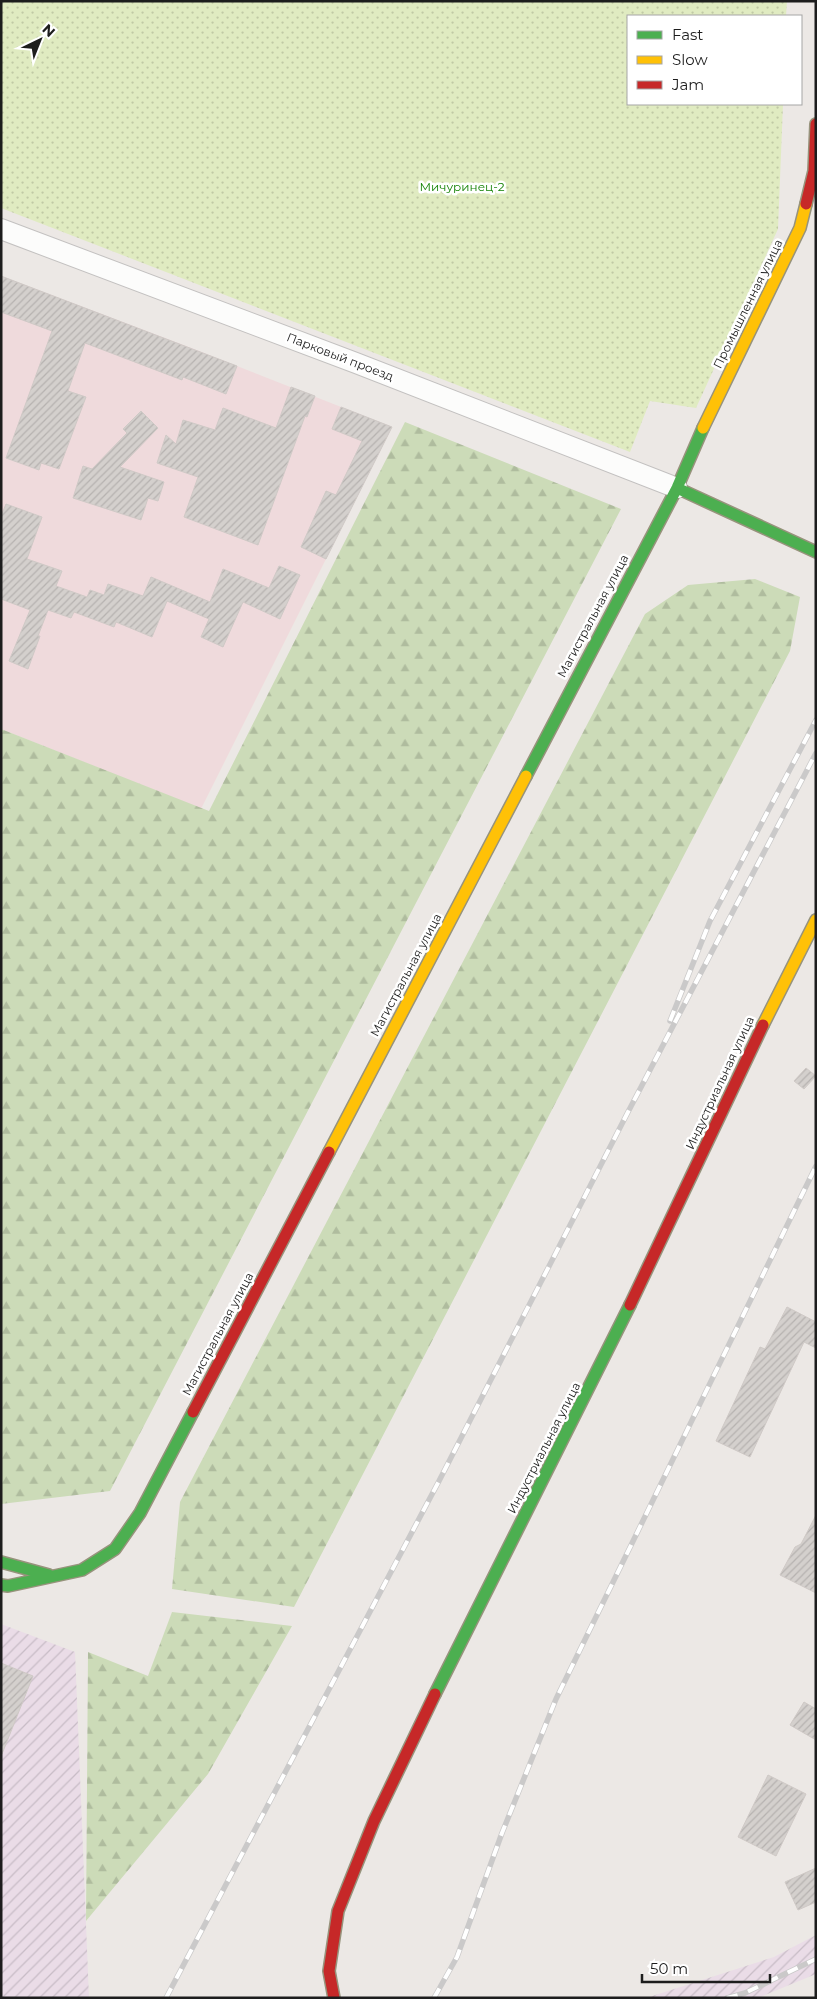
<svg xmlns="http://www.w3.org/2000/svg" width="817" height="1999" font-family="Montserrat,sans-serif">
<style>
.commercial{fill:#efdadc}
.industrial{fill:url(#industrial-furrows)}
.forest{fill:url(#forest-firs)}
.garden{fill:url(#garden-dots)}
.building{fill:url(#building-hatch);stroke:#cfc9c6}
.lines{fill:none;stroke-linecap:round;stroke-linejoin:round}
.street-casing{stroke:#c3c1c0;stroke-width:22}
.fast-casing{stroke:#97937c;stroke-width:14}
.slow-casing{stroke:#97937c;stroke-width:14}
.jam-casing{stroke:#97937c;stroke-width:14}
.street{stroke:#fcfcfb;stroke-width:20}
.fast{stroke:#4caf50;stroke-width:11}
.slow{stroke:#ffc107;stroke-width:11}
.jam{stroke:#c62828;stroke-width:11}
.rail-casing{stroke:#cac9c9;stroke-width:5.5}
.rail{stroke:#fff;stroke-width:4;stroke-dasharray:11;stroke-linecap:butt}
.labels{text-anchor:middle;stroke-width:5;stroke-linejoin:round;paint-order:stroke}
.park-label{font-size:12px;fill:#138204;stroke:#fff}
.street-label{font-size:12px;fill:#1d1d1d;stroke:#fff}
</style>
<defs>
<pattern id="industrial-furrows" width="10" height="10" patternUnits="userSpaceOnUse" patternTransform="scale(1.25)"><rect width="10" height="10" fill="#eadce7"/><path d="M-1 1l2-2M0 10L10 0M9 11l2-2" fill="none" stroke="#c8bcc6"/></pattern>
<pattern id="forest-firs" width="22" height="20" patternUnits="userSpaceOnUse" patternTransform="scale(1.25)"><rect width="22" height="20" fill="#ccdbb8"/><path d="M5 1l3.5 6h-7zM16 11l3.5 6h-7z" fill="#afbc9e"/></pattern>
<pattern id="garden-dots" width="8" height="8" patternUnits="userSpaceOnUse" patternTransform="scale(1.25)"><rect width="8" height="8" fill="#e0ebc1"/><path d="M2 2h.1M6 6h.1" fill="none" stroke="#c0c9a5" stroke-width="1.8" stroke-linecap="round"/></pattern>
<pattern id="building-hatch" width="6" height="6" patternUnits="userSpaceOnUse" patternTransform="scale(1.25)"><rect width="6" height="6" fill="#d4d0cd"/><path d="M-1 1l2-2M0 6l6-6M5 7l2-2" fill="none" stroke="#b6b2b0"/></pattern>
</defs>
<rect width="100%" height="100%" fill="#ece8e5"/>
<path class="commercial" d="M1 276 194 349 392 427 201 809 1 729Z"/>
<path class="industrial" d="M1 1624 75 1652 89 1998H1Z
M816 1935V1974L758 1998H646L774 1957Z"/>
<path class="forest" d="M405 422 621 509 110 1491 1 1504V729L209 811Z
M755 579 800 597 790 651 294 1607 172 1589 180 1502 645 614 688 585Z
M172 1612 292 1626 208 1774 86 1921 88 1652 148 1676Z"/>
<path class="garden" d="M1 1H787L786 16H628V104H783L778 229 696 408 650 401 630 452 1 208Z"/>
<path class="building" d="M1 276 237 366 226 394 183 377 182 380 85 343 68 391 86 397 59 469 41 463 39 470 6 458 52 331 1 312Z
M291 387 315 396 307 417 305 416 258 545 184 517 198 477 157 463 166 435 176 444 183 420 215 430 223 408 276 428Z
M341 407 392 427 326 559 301 547 326 491 336 495 362 441 332 429Z
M141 411 158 428 120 467 164 482 158 501 148 498 141 520 73 498 83 466 92 469 127 433 123 429Z
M6 504 42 517 27 559 62 571 56 586 87 597 90 590 104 595 108 584 143 596 151 577 210 602 223 569 269 588 279 566 300 575 280 619 243 602 223 647 201 637 209 619 167 601 152 637 116 622 114 627 74 612 71 618 48 610 38 636H40L28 669 9 661 30 610 1 599V516Z
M806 1068 816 1076 804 1089 794 1081Z
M787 1307 816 1322V1348L804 1342 750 1457 716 1441 760 1347 765 1349Z
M816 1515V1593L780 1575 795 1547 801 1544Z
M1 1663 33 1676 2 1754H1Z
M804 1702 816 1709V1740L790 1725Z
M768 1775 806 1794 776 1856 738 1837Z
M816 1868V1902L798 1910 785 1882Z"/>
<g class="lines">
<defs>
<path id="street" d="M1 229 356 363 677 488"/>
<path id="fast" d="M677 488 816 552
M526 776 677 488 703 428
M1 1562 49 1575
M1 1585 8 1586 82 1570 115 1549 140 1513 193 1412
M435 1694 630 1305"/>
<path id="slow" d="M703 428 800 228 806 204
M763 1025 816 920
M329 1152 526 776"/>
<path id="jam" d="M806 204 814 171 816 124
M630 1305 763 1025
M193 1412 329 1152
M334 1998 329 1971 338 1911 374 1821 435 1694"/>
</defs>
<use href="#street" class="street-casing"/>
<use href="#fast" class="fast-casing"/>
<use href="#slow" class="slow-casing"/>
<use href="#jam" class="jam-casing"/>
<use href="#street" class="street"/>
<use href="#fast" class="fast"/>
<use href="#slow" class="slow"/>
<use href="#jam" class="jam"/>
<defs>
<path id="rail" d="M670 1021 710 921 816 720
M166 1998 439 1481 628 1112 816 753
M434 1998 457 1957 502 1833 556 1699 816 1166
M727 1998 745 1993 816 1959"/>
</defs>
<use href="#rail" class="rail-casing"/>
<use href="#rail" class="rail"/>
</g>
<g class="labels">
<g class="park-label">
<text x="462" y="191">Мичуринец-2</text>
</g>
<g class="street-label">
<text transform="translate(748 304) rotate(-64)" y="4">Промышленная улица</text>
<text transform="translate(340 357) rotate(21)" y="4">Парковый проезд</text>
<text transform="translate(593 616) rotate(-62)" y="4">Магистральная улица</text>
<text transform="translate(406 975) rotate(-62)" y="4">Магистральная улица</text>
<text transform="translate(720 1083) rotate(-65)" y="4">Индустриальная улица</text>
<text transform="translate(218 1334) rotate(-62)" y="4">Магистральная улица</text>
<text transform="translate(544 1448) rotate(-63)" y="4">Индустриальная улица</text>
</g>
</g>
<rect width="817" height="1999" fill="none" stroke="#1d1d1d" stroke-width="5"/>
<rect x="627" y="15" width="175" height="90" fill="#ffffff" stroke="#a5a5a5"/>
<rect x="637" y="31" width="25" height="8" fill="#4caf50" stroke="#a5a5a5"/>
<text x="672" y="40" font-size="15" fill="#1d1d1d">Fast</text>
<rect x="637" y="56" width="25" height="8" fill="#ffc107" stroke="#a5a5a5"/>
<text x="672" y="65" font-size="15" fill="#1d1d1d">Slow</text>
<rect x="637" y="81" width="25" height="8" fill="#c62828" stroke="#a5a5a5"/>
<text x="672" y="90" font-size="15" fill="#1d1d1d">Jam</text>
<g transform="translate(40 40) rotate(43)" stroke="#ffffff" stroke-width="4" paint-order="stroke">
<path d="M0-4L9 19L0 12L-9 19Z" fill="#1d1d1d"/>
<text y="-8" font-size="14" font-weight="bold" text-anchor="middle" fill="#1d1d1d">N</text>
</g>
<path d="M642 1974v8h128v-8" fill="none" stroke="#1d1d1d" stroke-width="2.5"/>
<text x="650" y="1974" font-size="15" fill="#1d1d1d" stroke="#ffffff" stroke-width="4" paint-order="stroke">50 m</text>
</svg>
